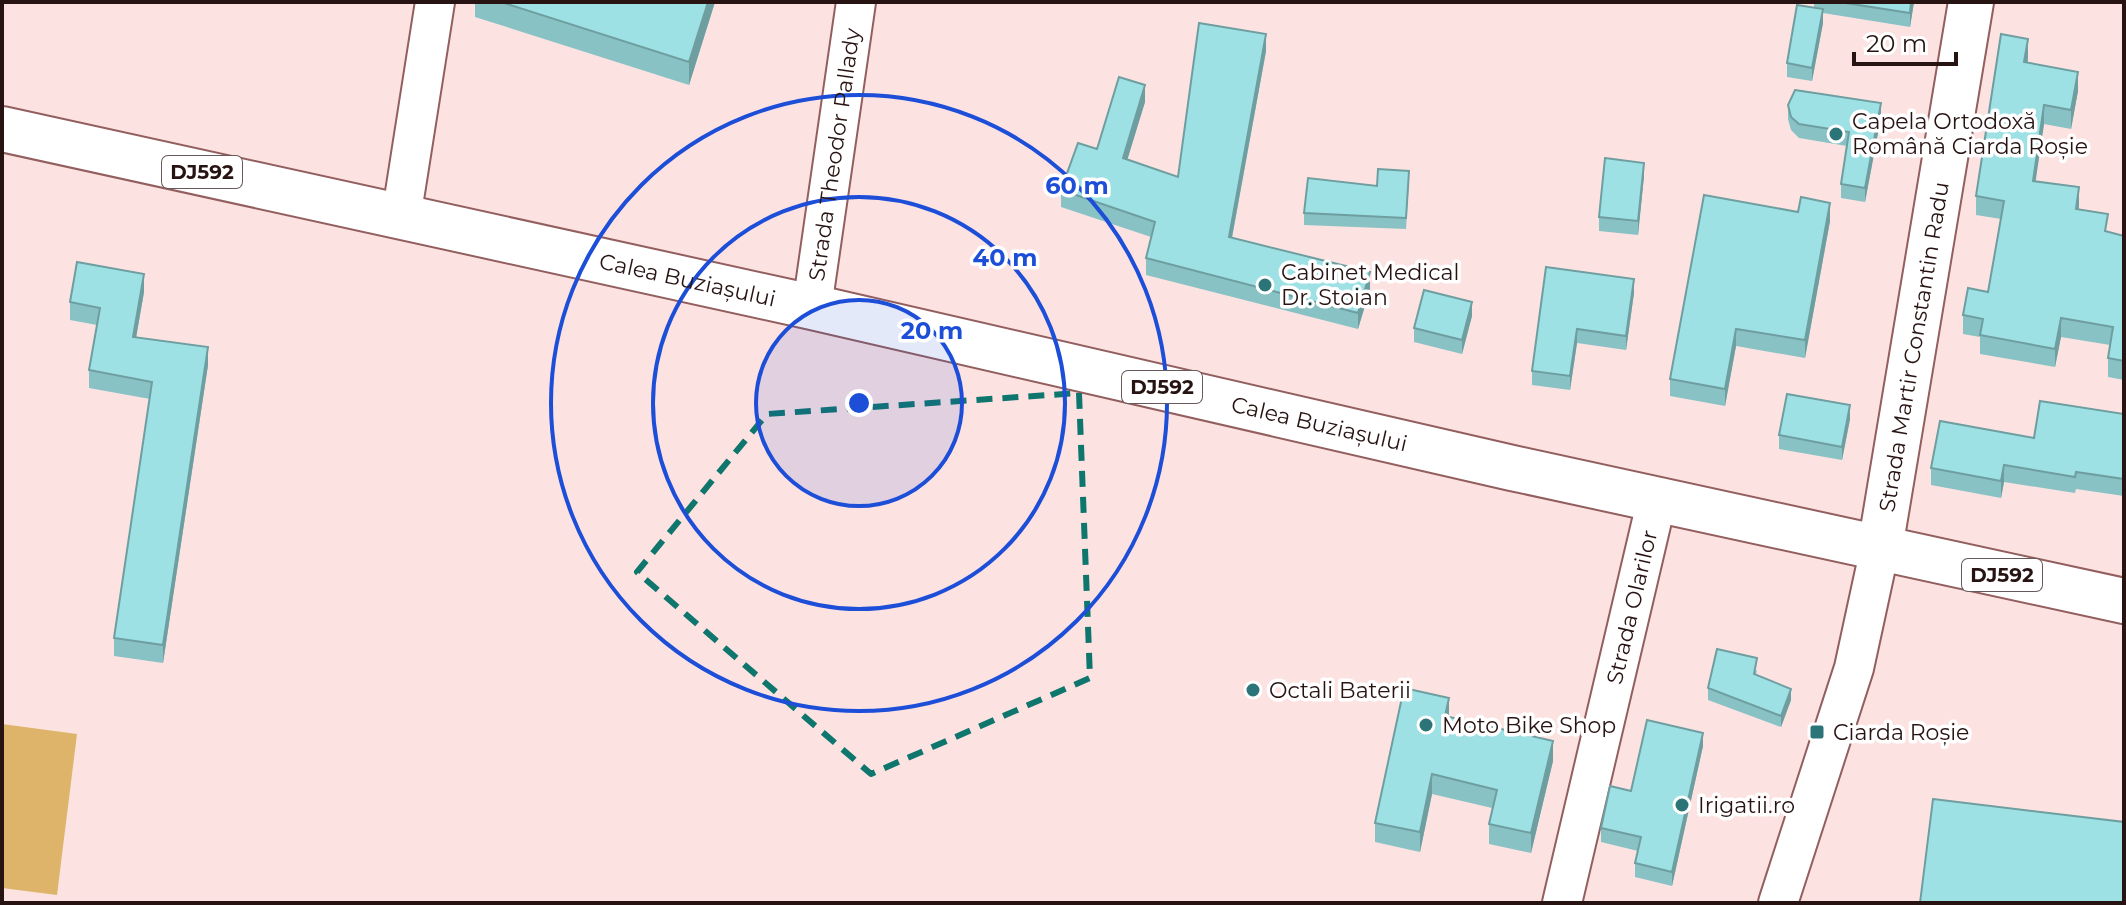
<svg xmlns="http://www.w3.org/2000/svg" width="2126" height="905" font-family="Montserrat,sans-serif">
<style>
.green{fill:#deb46a}
.lines{fill:none;stroke-linecap:round;stroke-linejoin:round}
.minor-casing{stroke:#925f5e;stroke-width:42}
.tertiary-casing{stroke:#925f5e;stroke-width:48}
.primary-casing{stroke:#925f5e;stroke-width:48}
.minor{stroke:#fff;stroke-width:38}
.tertiary{stroke:#fff;stroke-width:44}
.primary{stroke:#fff;stroke-width:44}
.wall{fill:#88c2c5}
.shaded-wall{fill:#6f9ea0}
.building{fill:#9ee1e5;stroke:#6f9ea0;stroke-width:2}
.marked{fill:none;stroke:#0f766e;stroke-width:6;stroke-dasharray:16 10;stroke-linejoin:round}
.ring{fill:none;stroke:#1d4ed8;stroke-width:4}
.poi-dot{fill:#2b7579;stroke:#fff;stroke-width:3}
.labels{text-anchor:middle;stroke-width:7;stroke-linejoin:round;paint-order:stroke}
.shield{fill:#fff;stroke:#685a5a;stroke-width:2}
.shield-label{font-size:20px;font-weight:bold;fill:#281313}
.poi-label{font-size:22px;fill:#281313;stroke:#fff;text-anchor:start}
.street-label{font-size:22px;fill:#281313;stroke:#fff}
.centre{fill:#1d4ed8;stroke:#fff;stroke-width:4}
.ring-label{font-size:24px;text-anchor:middle;font-weight:bold;fill:#1d4ed8;stroke:#fff;stroke-width:7;stroke-linejoin:round;paint-order:stroke}
</style>
<rect width="100%" height="100%" fill="#fce3e2"/>
<path class="green" d="M2 724 77 734 57 895 2 888Z"/>
<g class="lines">
<defs>
<g id="minor">
<path d="M401 218 435 2"/>
<path id="s1" d="M812 307 856 2"/>
<path id="s2" d="M1562 903 1657 499"/>
<path d="M1778 903 1854 668 1880 548"/>
</g>
<g id="tertiary">
<path id="s3" d="M1880 548 1971 2"/>
</g>
<g id="primary">
<path id="s4" d="M2 129 812 307 1512 468 2124 601"/>
</g>
</defs>
<use href="#minor" class="minor-casing"/>
<use href="#tertiary" class="tertiary-casing"/>
<use href="#primary" class="primary-casing"/>
<use href="#minor" class="minor"/>
<use href="#tertiary" class="tertiary"/>
<use href="#primary" class="primary"/>
</g>
<path class="wall" d="M475 2H715L689 85 475 17Z
M1814 2H1914L1910 27 1823 13V23L1812 81 1787 77V63L1814 8Z
M1266 51 1232 238 1370 289 1358 329 1146 275V258L1151 237 1061 207V190L1097 149 1145 102 1127 159 1178 177Z
M2028 58V63L2078 91 2071 129 2044 124 2035 181 2079 206 2078 209 2108 232 2124 236V380L2108 377V358L2110 345 2061 337 2055 367 1980 354V337L1963 334V315L1988 292 2001 219 1976 215V196Z
M1788 105 1881 117 1865 202 1841 198V184L1847 146 1799 138 1791 130 1788 119Z
M1644 176 1638 235 1599 231V217Z
M1409 183 1406 229 1304 225V213L1377 186Z
M1830 221 1805 358 1736 346 1725 406 1670 396V379Z
M1546 267 1634 293 1626 350 1577 343 1570 390 1532 385V371Z
M144 292 136 338 208 365 163 663 114 656V638L150 399 89 388V370L97 325 70 320V302Z
M1472 316 1462 354 1414 342V328Z
M2124 414V496L2076 489 2075 493 2004 482 2001 498 1931 485V468L2034 438Z
M1850 419 1842 460 1779 449V435Z
M1757 670 1756 675 1791 700 1781 727 1708 700V688Z
M1449 717 1553 761 1531 853 1489 844V824L1492 808 1432 794 1420 852 1375 842V823Z
M1703 746 1672 886 1635 877V863L1638 851 1601 842V828L1631 791Z"/>
<path class="shaded-wall" d="M708 2H715L689 85V62Z
M1911 2H1914L1910 27V13Z
M1823 9V23L1812 81V68Z
M1266 34V51L1229 253V237Z
M2028 39V58L2024 81V62Z
M2078 72V91L2071 129V110Z
M1145 85V102L1123 174V158Z
M1881 103V117L1865 202V188Z
M2044 105V124L2033 199V181Z
M1644 163V176L1638 235V221Z
M2079 187V206L2076 228V209Z
M1830 203V221L1805 358V340Z
M4 253V272L2 285V266Z
M1370 272V289L1358 329V313Z
M144 274V292L133 355V337Z
M1634 279V293L1626 350V336Z
M1472 302V316L1462 354V340Z
M2061 318V337L2055 367V349Z
M1577 329V343L1570 390V376Z
M1736 329V346L1725 406V389Z
M208 347V365L163 663V645Z
M1850 405V419L1842 460V447Z
M2004 465V482L2001 498V481Z
M1791 689V700L1781 727V716Z
M1449 698V718L1445 716Z
M1703 733V746L1672 886V872Z
M1553 741V761L1531 853V833Z
M1432 774V794L1420 852V832Z"/>
<path class="building" d="M501 2H708L689 62Z
M1839 2H1911L1910 13Z
M1797 5 1823 9 1812 68 1787 63Z
M1199 23 1266 34 1229 237 1370 272 1358 313 1146 258 1155 222 1061 190 1078 143 1097 149 1119 77 1145 85 1123 158 1178 177Z
M2001 34 2028 39 2024 62 2078 72 2071 110 2044 105 2033 181 2079 187 2076 209 2108 214 2105 231 2124 236V361L2108 358 2113 327 2061 318 2055 349 1980 335 1983 319 1963 315 1968 288 1988 292 2004 201 1976 196Z
M1795 90 1881 103 1865 188 1841 184 1849 132 1799 124 1791 117 1788 105Z
M1605 158 1644 163 1638 221 1599 217Z
M1378 169 1409 171 1406 218 1304 213 1308 178 1377 186Z
M1704 195 1798 212 1801 197 1830 203 1805 340 1736 329 1725 389 1670 379Z
M77 262 144 274 133 337 208 347 163 645 114 638 152 382 89 370 100 308 70 302Z
M1546 267 1634 279 1626 336 1577 329 1570 376 1532 371Z
M1424 290 1472 302 1462 340 1414 328Z
M1787 394 1850 405 1842 447 1779 435Z
M2040 401 2124 414V479L2076 472 2075 477 2004 465 2001 481 1931 468 1940 421 2034 438Z
M1717 649 1757 658 1754 674 1791 689 1781 716 1708 688Z
M1404 688 1449 698 1445 716 1553 741 1531 833 1489 824 1497 790 1432 774 1420 832 1375 823Z
M1647 720 1703 733 1672 872 1635 863 1641 837 1601 828 1610 786 1631 791Z
M1933 799 2124 822V903H1920Z"/>
<path class="marked" d="M1079 393 1090 678 871 774 637 572 767 414Z"/>
<circle cx="859" cy="403" r="103" fill="#1d4ed8" fill-opacity=".12"/>
<g class="ring">
<circle cx="859" cy="403" r="103"/>
<circle cx="859" cy="403" r="206"/>
<circle cx="859" cy="403" r="308"/>
</g>
<g class="poi-dot">
<circle cx="1836" cy="134" r="8"/>
<circle cx="1265" cy="285" r="8"/>
<circle cx="1253" cy="690" r="8"/>
<circle cx="1426" cy="725" r="8"/>
<rect x="1809" y="724" width="16" height="16" rx="4"/>
<circle cx="1682" cy="805" r="8"/>
</g>
<g class="labels">
<g class="shield">
<rect x="162" y="156" width="80" height="32" rx="6"/>
<rect x="1122" y="371" width="80" height="32" rx="6"/>
<rect x="1962" y="559" width="80" height="32" rx="6"/>
</g>
<g class="shield-label">
<text x="202" y="179">DJ592</text>
<text x="1162" y="394">DJ592</text>
<text x="2002" y="582">DJ592</text>
</g>
<g class="poi-label">
<text x="1852" y="129">Capela Ortodoxă<tspan x="1852" dy="25">Română Ciarda Roșie</tspan></text>
<text x="1281" y="280">Cabinet Medical<tspan x="1281" dy="25">Dr. Stoian</tspan></text>
<text x="1269" y="698">Octali Baterii</text>
<text x="1442" y="733">Moto Bike Shop</text>
<text x="1833" y="740">Ciarda Roșie</text>
<text x="1698" y="813">Irigatii.ro</text>
</g>
<g class="street-label">
<text dy="8" stroke="none"><textPath href="#s1" startOffset="154">Strada Theodor Pallady</textPath></text>
<text dy="8" stroke="none"><textPath href="#s4" startOffset="702">Calea Buziașului</textPath></text>
<text dy="8" stroke="none"><textPath href="#s3" startOffset="204">Strada Martir Constantin Radu</textPath></text>
<text dy="8" stroke="none"><textPath href="#s4" startOffset="1350">Calea Buziașului</textPath></text>
<text dy="8" stroke="none"><textPath href="#s2" startOffset="304">Strada Olarilor</textPath></text>
</g>
</g>
<circle cx="859" cy="403" r="12" class="centre"/>
<g class="ring-label">
<text x="1077" y="194">60 m</text>
<text x="1005" y="266">40 m</text>
<text x="932" y="339">20 m</text>
</g>
<rect width="2126" height="905" fill="none" stroke="#281313" stroke-width="8"/>
<path d="M1854 52v12h102v-12" fill="none" stroke="#281313" stroke-width="4"/>
<text x="1866" y="52" font-size="24" fill="#281313" stroke="#ffffff" stroke-width="6" paint-order="stroke">20 m</text>
</svg>
